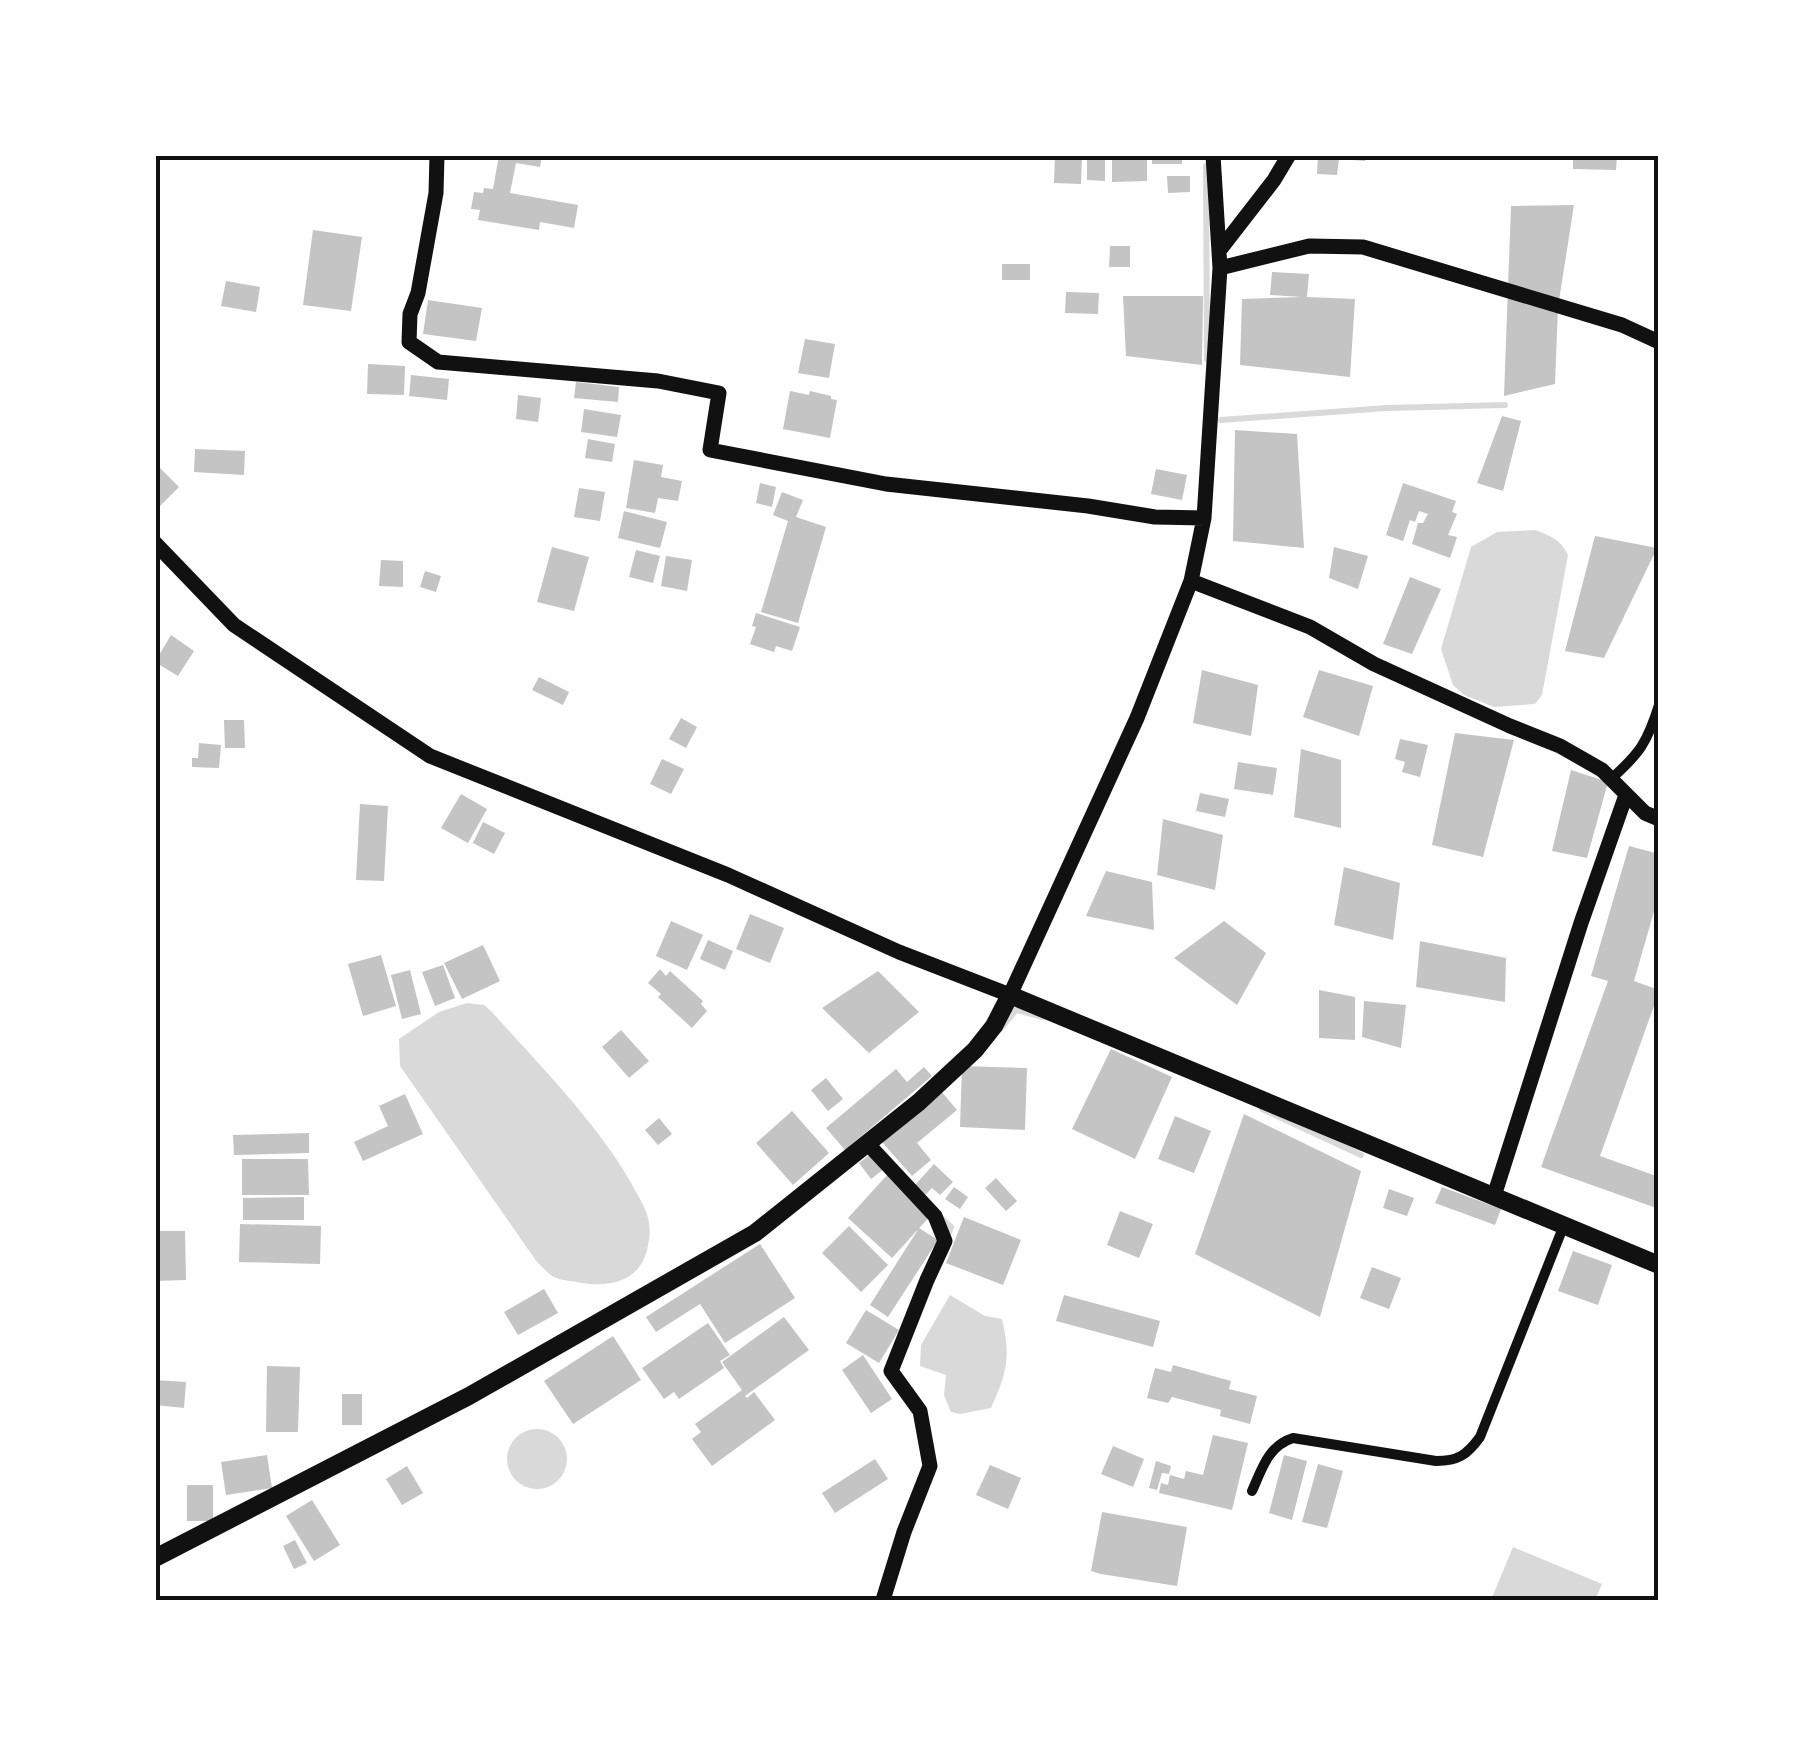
<svg xmlns="http://www.w3.org/2000/svg" width="1814" height="1755" font-family="Karla,sans-serif">
<style>
.water{fill:#d9d9d9}
.lines{fill:none;stroke-linecap:round;stroke-linejoin:round}
.stream{stroke:#d9d9d9;stroke-width:6}
.building{fill:#c4c4c4}
.minor{stroke:#111;stroke-width:10}
.tertiary{stroke:#111;stroke-width:15}
.secondary{stroke:#111;stroke-width:18}
.neatline{fill:none;stroke:#111;stroke-width:4}
</style>
<rect width="100%" height="100%" fill="#fff"/>
<path class="water" d="M1535 530C1551 536 1561 540 1568 555L1542 695 1535 704 1494 707 1464 695 1453 685 1441 649 1471 547 1497 532Z
M467 1003 484 1005 492 1012C547 1074 608 1133 644 1207 650 1219 651 1232 648 1245 643 1281 609 1289 577 1282 570 1281 560 1280 554 1277 548 1274 542 1266 537 1262L400 1066 399 1039 439 1012Z
M950 1295 985 1316 1002 1319C1011 1358 1007 1372 991 1408L960 1414 951 1412 944 1395 946 1375 920 1366 921 1345Z
M507 1459a30 30 0 1 1 60 0a30 30 0 1 1-60 0Z
M1513 1547 1602 1584 1595 1600H1491Z"/>
<g class="lines">
<path class="stream" d="M1206 166 1207 359
M1221 420 1387 408 1505 405
M1001 1028 1016 1010 1043 1017
M1262 1109 1361 1155
M939 1216 951 1227 947 1238"/>
</g>
<path class="building" d="M499 155H542L540 167 516 163 510 193 578 205 574 228 540 222 539 230 478 220 480 210 471 209 474 192 483 193 484 188 493 189Z
M1055 155H1082L1081 184 1054 183Z
M1087 155H1105V181L1087 180Z
M1112 155H1147V181L1112 182Z
M1152 155H1182V164H1152Z
M1318 155H1366L1365 161 1339 159 1337 175 1317 174Z
M1573 155H1617L1616 170 1573 169Z
M1167 176H1190V192L1168 193Z
M1574 205 1558 307 1555 384 1504 396 1511 206Z
M313 230 362 237 351 311 303 305Z
M1110 246H1130V267H1109Z
M1002 264H1030V280H1002Z
M1272 272 1309 274 1307 297 1355 299 1350 377 1240 365 1242 299 1302 297 1270 295Z
M226 281 260 287 256 312 221 306Z
M1066 292 1099 293 1098 314 1065 313Z
M1123 296H1203L1202 365 1126 356Z
M428 300 482 308 476 341 423 334Z
M805 339 835 344 829 378 798 373Z
M368 364 405 366 404 395 367 394Z
M411 375 449 379 447 400 409 396Z
M576 382 619 387 618 402 574 398Z
M790 391 809 395 810 391 831 396V399L837 400 830 438 783 429Z
M518 395 541 398 538 422 516 419Z
M584 409 621 415 617 437 581 432Z
M1502 416 1521 421 1503 491 1477 483Z
M1235 430 1297 434 1304 548 1233 541Z
M588 439 615 444 612 462 585 458Z
M195 449 245 451 244 475 194 472Z
M634 460 663 465 661 477 682 481 678 501 658 498 655 513 626 508Z
M155 463 179 487 155 511Z
M1156 469 1187 475 1182 500 1151 494Z
M760 483 776 487 772 507 756 503Z
M1403 483 1456 501 1452 512 1457 514 1448 535 1457 537 1450 558 1412 544 1418 523H1423L1428 514 1419 511 1415 522 1410 520 1403 541 1386 535Z
M579 488 605 492 600 521 574 517Z
M782 492 803 500 796 517 826 527 798 623 761 612 788 521 773 515Z
M624 511 667 522 660 548 618 538Z
M1595 536 1657 548 1604 658 1565 651Z
M552 547 589 557 574 611 537 602Z
M1334 547 1368 556 1358 589 1329 578Z
M636 550 660 556 653 583 629 577Z
M666 556 692 560 687 591 661 586Z
M381 560 403 561V587L379 586Z
M425 571 441 576 436 592 420 587Z
M1410 577 1441 589 1412 654 1383 644Z
M756 613 800 627 792 651 776 646 774 652 750 644 756 627 752 626Z
M171 635 194 651 178 676 155 662Z
M1202 670 1258 685 1251 736 1193 723Z
M1319 670 1373 686 1359 736 1303 717Z
M539 677 569 692 563 705 532 690Z
M681 718 697 727 686 748 669 739Z
M224 720H244L245 748H225Z
M1455 733 1514 740 1483 857 1432 845Z
M1400 739 1428 745 1420 777 1402 772 1405 762 1395 759Z
M199 743 221 745 219 768 192 767V758H198Z
M1301 749 1341 760V828L1294 817Z
M662 759 684 769 671 794 650 784Z
M1238 762 1277 768 1273 795 1234 789Z
M1571 770 1608 782 1587 858 1552 851Z
M1200 793 1229 799 1225 817 1196 811Z
M461 794 487 809 468 843 441 828Z
M360 804 388 806 384 881 356 880Z
M1163 819 1223 835 1215 890 1157 875Z
M483 822 505 833 494 854 473 843Z
M1629 846 1659 854V894L1634 981 1659 990V992L1600 1156 1659 1177V1209L1541 1167 1608 981 1591 976Z
M1344 867 1400 883 1393 940 1334 925Z
M1106 871 1152 882 1154 930 1086 916Z
M750 914 784 928 770 963 736 949Z
M671 921 703 935 687 970 656 956Z
M1224 921 1266 953 1237 1005 1174 958Z
M708 940 733 951 725 970 700 959Z
M1420 941 1506 958 1505 1002 1416 987Z
M483 945 500 981 462 999 444 963Z
M381 955 396 1006 363 1016 348 964Z
M443 965 455 998 435 1006 422 972Z
M660 969 666 976 670 971 703 1001 701 1004 707 1011 692 1028 658 997 661 994 648 983Z
M410 970 421 1014 402 1019 391 975Z
M878 971 919 1012 869 1053 822 1008Z
M1319 990 1355 997V1040L1319 1038Z
M1364 1001 1406 1005 1401 1048 1362 1037Z
M621 1030 649 1061 629 1078 602 1047Z
M1111 1049 1172 1077 1135 1159 1072 1129Z
M962 1066 1027 1068 1025 1130 960 1127Z
M924 1067 932 1076 845 1150 826 1128 896 1069 907 1082Z
M826 1078 843 1099 828 1111 811 1090Z
M941 1091 957 1110 917 1143 931 1160 912 1176 882 1142Z
M405 1094 423 1134 363 1161 354 1142 388 1126 379 1106Z
M792 1111 829 1153 793 1185 756 1143Z
M1244 1114 1361 1171 1320 1317 1195 1254Z
M1175 1116 1211 1131 1194 1173 1158 1159Z
M659 1118 672 1134 658 1145 645 1130Z
M309 1133V1153L234 1155 233 1135Z
M872 1153 884 1169 871 1179 859 1163Z
M242 1159H308L309 1195H242Z
M934 1164 953 1182 940 1195 932 1188 925 1195 915 1185Z
M888 1174 932 1214 892 1258 848 1218Z
M996 1178 1017 1201 1006 1211 985 1188Z
M954 1187 968 1197 960 1209 945 1199Z
M1442 1187 1501 1209 1495 1225 1435 1203Z
M1389 1189 1414 1198 1407 1216 1383 1208Z
M304 1197V1220H243V1198Z
M1120 1211 1153 1224 1139 1258 1107 1245Z
M964 1217 1021 1240 1003 1285 946 1263Z
M240 1224 321 1226 320 1264 239 1262Z
M849 1226 888 1265 861 1292 822 1253Z
M919 1228 938 1240 888 1317 870 1305Z
M155 1231H185L186 1280 155 1281Z
M760 1244 795 1298 725 1343 700 1304 656 1332 646 1317Z
M1573 1251 1612 1265 1598 1305 1558 1291Z
M1372 1267 1401 1278 1389 1309 1360 1298Z
M544 1289 558 1313 518 1335 504 1312Z
M1064 1295 1160 1321 1153 1347 1056 1321Z
M866 1310 899 1330 879 1363 846 1343Z
M784 1317 809 1350 745 1396 747 1398 754 1392 775 1420 712 1466 692 1439 701 1432 695 1424 742 1390 722 1362Z
M708 1323 730 1355 720 1361 724 1368 679 1399 674 1392 664 1399 642 1368Z
M613 1336 641 1380 573 1424 544 1381Z
M863 1355 892 1399 871 1413 842 1370Z
M1173 1365 1231 1381 1229 1389 1257 1396 1250 1424 1220 1416 1221 1410 1172 1397 1168 1403 1147 1398 1155 1368 1171 1372Z
M267 1366 300 1367 298 1432H266Z
M155 1380 186 1382 184 1408 155 1405Z
M342 1394H362V1425H342Z
M1213 1435 1248 1443 1232 1510 1159 1493 1161 1483 1168 1485 1170 1475 1184 1479 1186 1471 1203 1475Z
M1113 1446 1144 1459 1133 1487 1101 1474Z
M267 1455 272 1488 226 1495 221 1462Z
M1284 1455 1307 1461 1292 1520 1269 1513Z
M875 1459 888 1479 835 1513 822 1493Z
M1156 1461 1171 1466 1169 1474 1162 1473 1157 1490 1149 1488Z
M1318 1464 1343 1471 1327 1528 1302 1522Z
M990 1465 1021 1478 1008 1509 976 1495Z
M407 1466 423 1493 402 1505 386 1479Z
M187 1485H213V1521H187Z
M312 1500 340 1545 314 1561 286 1516Z
M1102 1512 1187 1527 1177 1586 1101 1574 1091 1571Z
M295 1540 307 1563 294 1569 283 1546Z"/>
<g class="lines">
<path class="minor" d="M1611 779C1640 753 1647 743 1659 705
M1252 1491C1262 1469 1268 1446 1293 1438L1436 1461C1458 1461 1467 1455 1480 1437L1564 1225"/>
<path class="tertiary" d="M437 155 436 193 418 293 410 314 409 342 438 362 658 381 719 393 710 450 886 484 1088 506 1155 517 1204 518
M1219 251 1274 180 1289 155
M1220 268 1309 246 1363 247 1622 325 1659 342
M155 543 234 625 430 756 728 875 899 952 1010 995 1137 718 1191 581 1204 518 1220 268 1213 155
M1191 581 1310 627 1374 664 1510 726 1560 746 1602 770 1645 813 1659 819
M867 1143 935 1216 945 1241 927 1280 891 1371 920 1411 930 1466 904 1532 883 1600
M1494 1196 1581 923 1626 795"/>
<path class="secondary" d="M155 1558 469 1396 755 1233 919 1102 975 1050 994 1026 1010 995 1659 1265"/>
</g>
<rect width="1814" height="1755" fill="none" stroke="#ffffff" stroke-width="315"/>
<rect x="158" y="158" width="1498" height="1440" class="neatline"/>
</svg>
